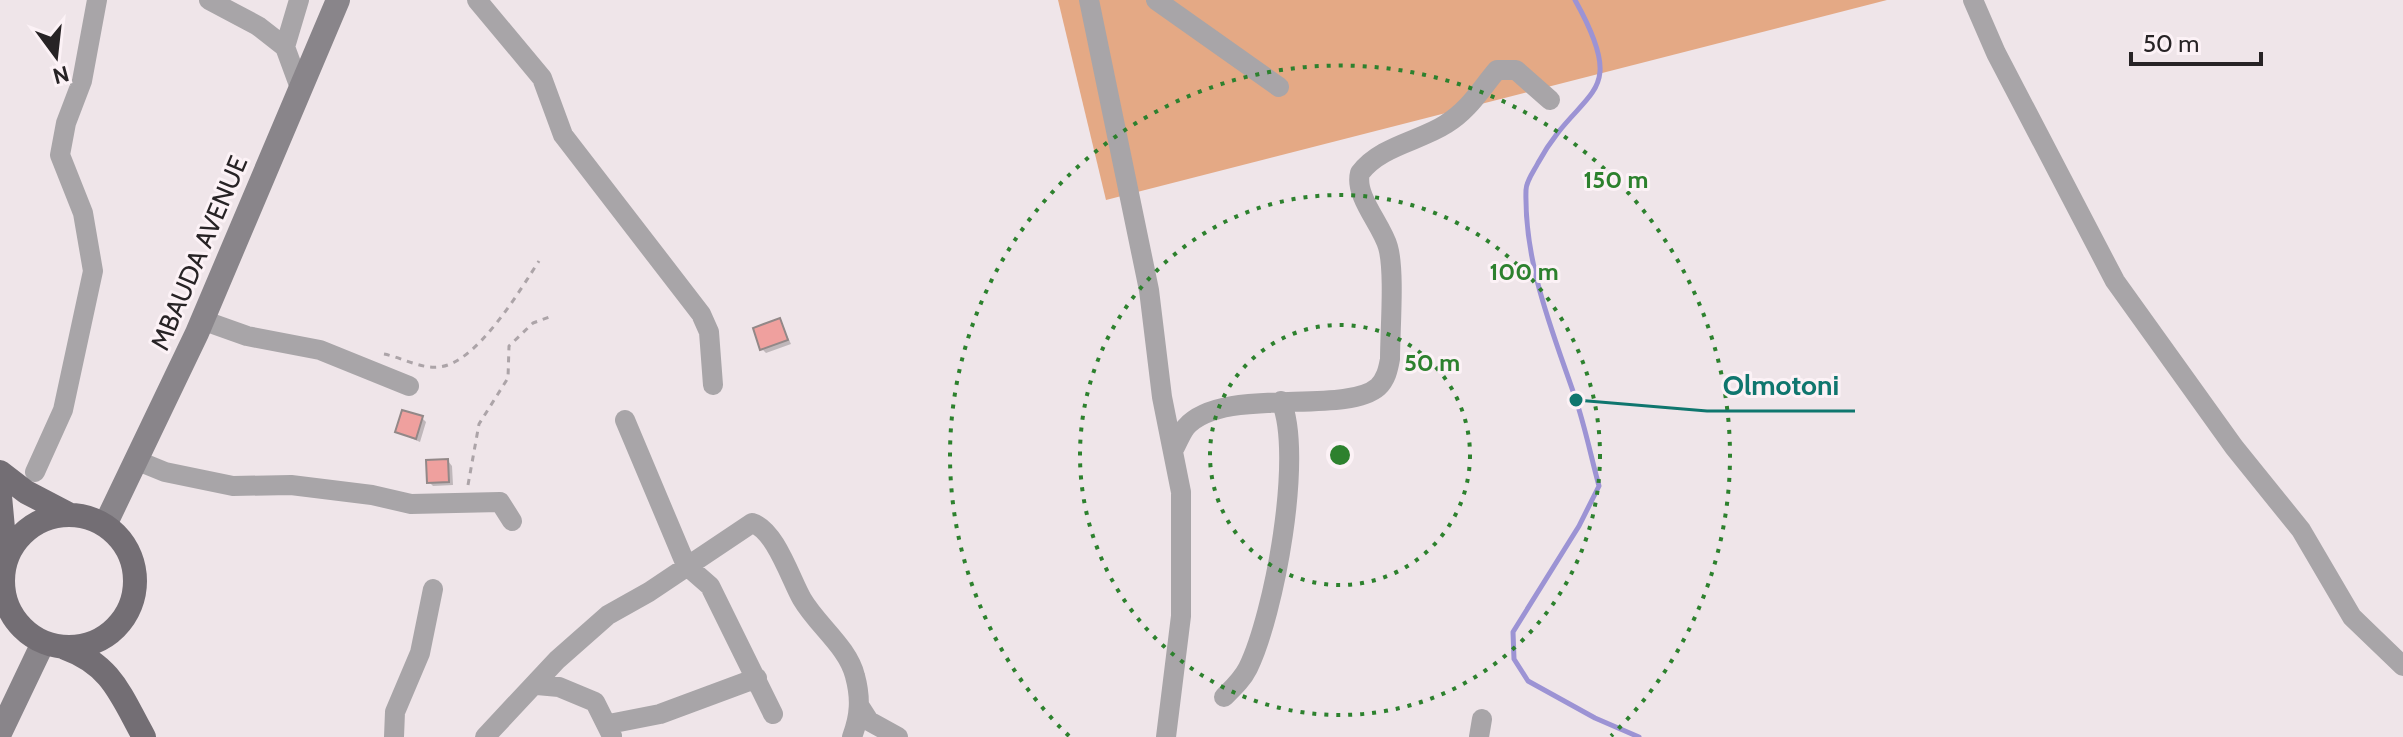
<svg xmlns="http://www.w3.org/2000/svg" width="2403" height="737" font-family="Cabin,sans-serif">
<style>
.green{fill:#e4a985}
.shadow{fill:#0003}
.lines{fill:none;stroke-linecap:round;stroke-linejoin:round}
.stream{stroke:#9c93d4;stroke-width:5}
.building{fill:#efa09e;stroke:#928888;stroke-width:2}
.path{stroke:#aca4a8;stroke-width:3;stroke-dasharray:6 6;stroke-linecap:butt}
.street{stroke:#a8a5a8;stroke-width:20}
.secondary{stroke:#89858a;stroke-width:24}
.primary{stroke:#736e74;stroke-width:24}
.ring{fill:none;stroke:#2d812e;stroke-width:4;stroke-dasharray:4 8}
.labels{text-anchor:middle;stroke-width:6;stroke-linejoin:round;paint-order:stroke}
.street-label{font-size:26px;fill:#272325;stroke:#fcf2f6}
.centre{fill:#2d812e;stroke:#fcf2f6;stroke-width:4}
.ring-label{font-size:24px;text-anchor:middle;font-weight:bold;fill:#2d812e;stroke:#fcf2f6;stroke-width:6;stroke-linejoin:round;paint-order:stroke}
.leader{fill:none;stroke:#0f766e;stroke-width:3}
.callout-dot{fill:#0f766e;stroke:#fcf2f6;stroke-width:3}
.callout-label{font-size:28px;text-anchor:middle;font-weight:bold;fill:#0f766e;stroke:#fcf2f6;stroke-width:6;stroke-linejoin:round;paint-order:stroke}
</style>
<rect width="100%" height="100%" fill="#efe5e9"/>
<path class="green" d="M1058 0H1887L1106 200Z"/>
<path class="shadow" d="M780 321 791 344 766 353 762 349Z
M422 418 426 422 420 442 397 432Z
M448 461 452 466 453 485 433 486 429 482Z"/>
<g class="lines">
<path class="stream" d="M1575 0C1632 102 1580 85 1538 163 1534 171 1526 181 1526 190 1524 263 1552 330 1575 397 1585 426 1591 457 1599 486L1579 526 1513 632 1514 659 1528 681 1595 718 1639 737"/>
</g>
<path class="building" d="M780 318 788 340 760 350 753 328Z
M402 410 423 416 416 439 395 432Z
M448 459 449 482 427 483 426 460Z"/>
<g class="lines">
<path class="path" d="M384 354C400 357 421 369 438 367 476 365 520 290 539 261
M468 485 479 424 508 378 509 346 533 323 552 316"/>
<path class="street" d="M209 0 258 26 285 47
M299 0 285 47 299 85
M477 0 542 78 563 135 701 314 709 332 713 385
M1089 0 1149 290 1162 397 1181 492V616L1166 737
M1156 0 1279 87
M1973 0 1996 53 2115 281 2234 447 2301 530 2352 617 2403 666
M202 320 247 336 320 350 409 386
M625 420 686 565 710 586 773 714
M1174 449C1178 442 1181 433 1186 427 1223 385 1345 416 1378 387 1386 379 1388 370 1390 359 1390 331 1395 271 1388 247 1382 225 1354 196 1360 173 1380 146 1420 141 1446 124 1469 110 1480 90 1497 70H1516L1550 100
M138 461 165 472 233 486 291 485 372 495 411 504 500 502 512 521
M35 472 63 410 93 271 83 213 60 155 66 123 82 81 97 0
M537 685 559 687 595 702 612 736
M1224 697C1233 688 1242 680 1248 668 1274 615 1304 455 1281 401
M860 707 869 721 898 737
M609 724 660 714 757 678
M394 737 395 712 420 653 433 589
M485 737 557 660 608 615 649 592 752 523C775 529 791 580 802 599 817 625 848 647 855 676 861 698 860 716 852 737
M1479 737 1482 719"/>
<path class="secondary" d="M105 525 197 333 338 0
M0 733 43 643"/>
<path class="primary" d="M0 472 26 492 70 515
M0 496 6 561
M3 581a66 66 0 1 1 132 0a66 66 0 1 1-132 0Z
M65 648C112 665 121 696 144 737"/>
</g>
<g class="ring">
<circle cx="1340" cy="455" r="130"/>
<circle cx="1340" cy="455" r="260"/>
<path d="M1069 736A390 390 0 1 1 1611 736"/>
</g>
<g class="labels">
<g class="street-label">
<text transform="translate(199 253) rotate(-67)" y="9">MBAUDA AVENUE</text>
</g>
</g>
<circle cx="1340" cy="455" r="12" class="centre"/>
<g class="ring-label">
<text x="1616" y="188">150 m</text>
<text x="1524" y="280">100 m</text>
<text x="1432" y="371">50 m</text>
</g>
<path class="leader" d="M1576 400L1707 411H1855"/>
<circle class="callout-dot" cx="1576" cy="400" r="8"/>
<g class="callout-label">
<text x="1781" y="395">Olmotoni</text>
</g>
<g transform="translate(56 56) rotate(165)" stroke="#fcf2f6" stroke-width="6" paint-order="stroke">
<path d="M0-6L14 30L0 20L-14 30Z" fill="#272325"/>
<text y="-12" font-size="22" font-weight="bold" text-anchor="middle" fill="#272325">N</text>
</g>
<path d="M2131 52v12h130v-12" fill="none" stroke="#272325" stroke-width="4"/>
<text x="2143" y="52" font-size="24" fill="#272325" stroke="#fcf2f6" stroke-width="6" paint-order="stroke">50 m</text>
</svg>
